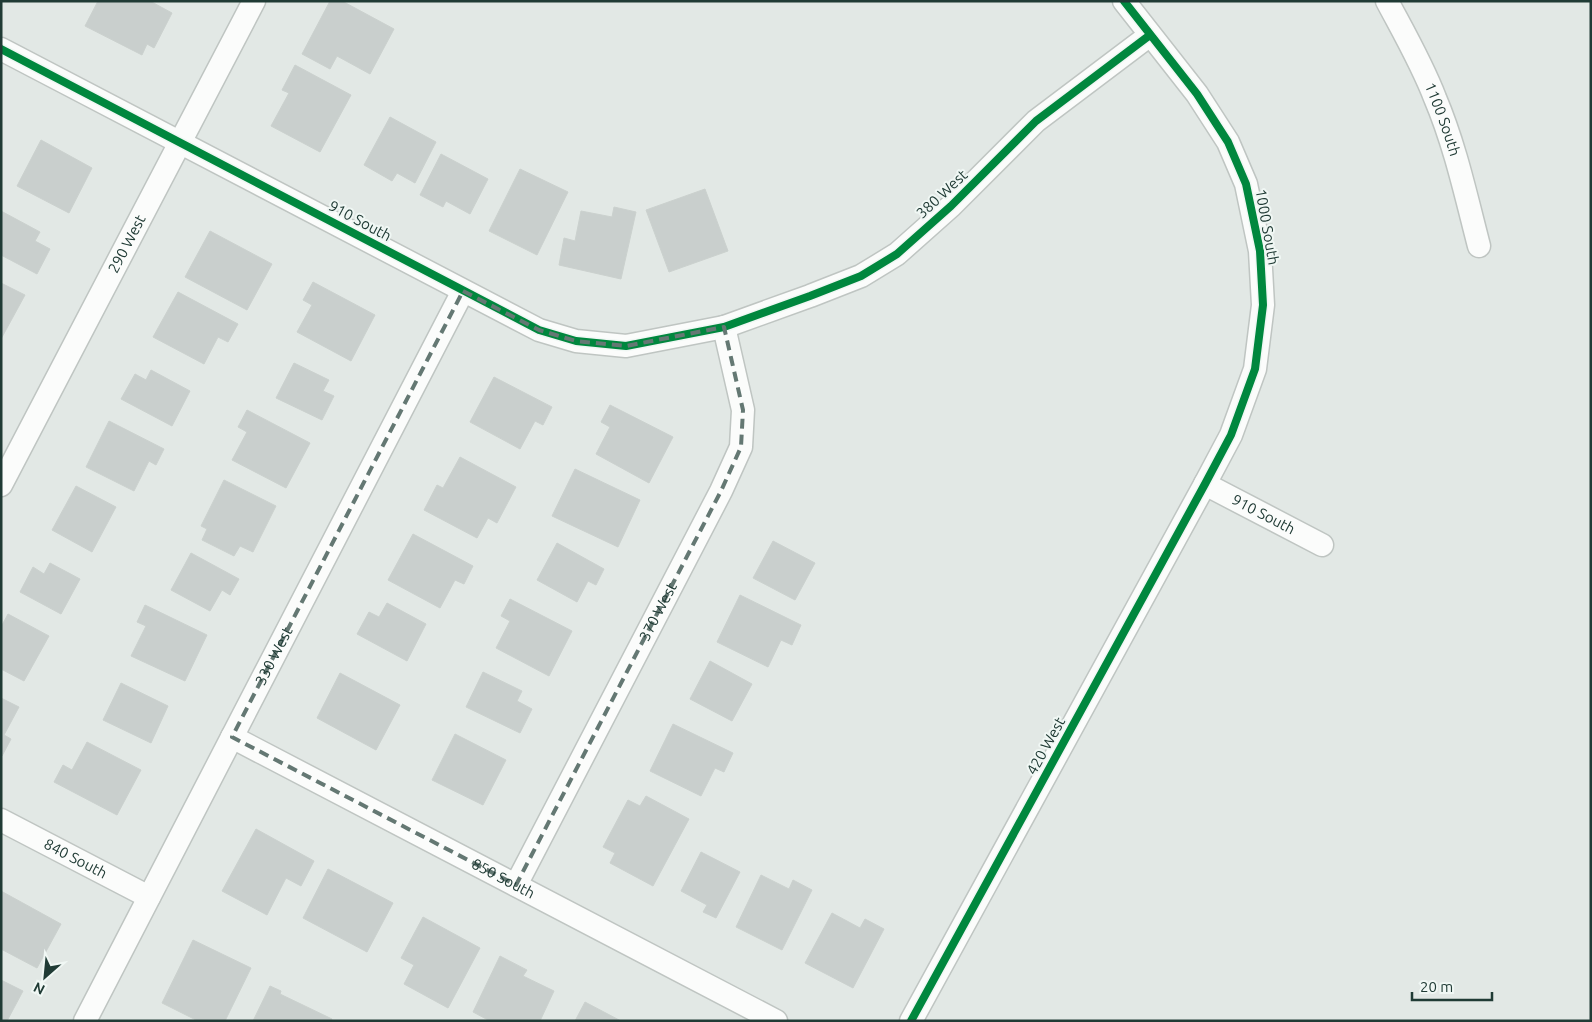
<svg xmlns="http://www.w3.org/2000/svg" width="1592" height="1022" font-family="Ubuntu,sans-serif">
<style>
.building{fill:#c9cfcd;stroke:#cbd1ce}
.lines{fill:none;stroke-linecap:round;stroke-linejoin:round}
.minor-casing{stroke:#bfc5c2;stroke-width:25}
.minor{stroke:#fbfcfb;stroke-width:22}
.cycleway-casing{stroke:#f0f7f4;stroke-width:11}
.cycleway{stroke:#00873e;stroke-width:8}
.marked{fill:none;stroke:#647873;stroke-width:4;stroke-dasharray:10 6;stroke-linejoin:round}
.labels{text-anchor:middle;stroke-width:4;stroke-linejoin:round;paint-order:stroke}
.street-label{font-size:15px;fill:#203b35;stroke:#f0f7f4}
</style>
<rect width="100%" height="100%" fill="#e2e8e5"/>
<path class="building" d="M98 1H150L172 13 154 48 147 44 142 55 85 26Z
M330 1H342L394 29 370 74 337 56 330 69 302 54Z
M295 65 351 95 320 152 271 126 289 93 282 90Z
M390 117 436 142 415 183 397 173 392 181 364 165Z
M41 140 92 168 69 213 17 186Z
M441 154 488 179 470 214 446 201 443 207 420 195Z
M520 169 568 192 537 255 489 231Z
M705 189 728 251 669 272 646 210Z
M614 207 636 212 621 279 559 265 564 238 575 241 581 211 612 217Z
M1 211 40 232 35 241 50 249 37 274 1 255Z
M210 231 272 264 247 310 185 277Z
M313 282 375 315 351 361 297 332 312 305 303 300Z
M1 283 25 295 1 339Z
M178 292 238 324 228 342 218 337 204 364 153 337Z
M294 363 329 380 323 391 334 396 322 420 276 398Z
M151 370 190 391 172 426 121 399 135 374 146 380Z
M494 377 552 407 543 425 535 421 520 449 470 422Z
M610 405 673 437 649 483 596 454 610 427 601 422Z
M247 410 310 443 286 488 232 460 247 432 238 427Z
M109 421 164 449 156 465 149 461 134 491 86 467Z
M460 457 516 487 497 523 488 518 477 538 424 510 437 485 443 488Z
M575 469 640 500 618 547 552 516Z
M224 480 276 506 253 552 240 546 234 556 202 540 207 529 201 526Z
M76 486 116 507 92 552 52 530Z
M413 534 473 566 464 584 455 580 440 608 388 580Z
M773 541 815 563 795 600 753 578Z
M557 543 604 569 596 585 588 581 577 602 537 580Z
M191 553 239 579 230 595 222 590 210 611 171 590Z
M50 563 80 579 61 614 20 592 33 567 44 574Z
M740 595 801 625 792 645 781 640 768 667 717 642Z
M510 599 572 631 549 676 496 648 510 621 501 616Z
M387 603 426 624 407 661 357 634 369 612 379 617Z
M145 605 207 635 185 681 131 656 146 626 137 622Z
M8 614 49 636 24 681 1 669V627Z
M710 661 752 684 732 721 690 699Z
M483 672 522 691 517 701 532 709 520 733 466 707Z
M340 673 400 705 376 750 317 718Z
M121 683 168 706 151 743 103 720Z
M1 698 19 707 4 735 11 739 2 756Z
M673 724 733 753 724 772 715 768 701 796 650 771Z
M455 734 506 760 483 805 432 780Z
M87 742 141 770 117 815 54 782 63 765 72 770Z
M646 796 689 819 653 886 610 863 615 853 603 847 628 800 640 806Z
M256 829 314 861 301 886 286 878 267 915 222 891Z
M701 852 740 872 716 918 703 912 707 905 681 891Z
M328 869 393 903 367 952 303 918Z
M761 875 789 889 793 880 812 890 782 950 736 927Z
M1 891 61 924 37 968 1 949Z
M832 913 860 928 865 919 884 929 853 988 805 963Z
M423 917 480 948 448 1008 404 984 414 965 401 958Z
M193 940 251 968 225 1021H198L162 1003Z
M500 956 527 970 523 976 554 991 540 1021H490L473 1012Z
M1 980 23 991 7 1021H1Z
M270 986 281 991 280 994 332 1019 331 1021H253Z
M585 1002 621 1021H575Z"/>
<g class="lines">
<defs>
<g id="minor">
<path id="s1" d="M1387 1C1404 33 1422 64 1435 98 1455 145 1466 196 1479 246"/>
<path d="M1 49 539 330 576 341 626 346 724 327 810 296 861 276 897 254 951 206 1036 121 1150 35"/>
<path id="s2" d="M1205 484 1322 545"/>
<path id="s3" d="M1 485 254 1"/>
<path id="s4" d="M232 737 776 1021"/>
<path id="s5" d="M1 820 149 897"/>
<path id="s6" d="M516 885 721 491 741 447 743 410 724 327"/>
<path id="s7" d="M85 1021 463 291"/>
<path d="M911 1021 1205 484 1231 435 1255 369 1263 305 1260 251 1246 184 1228 142 1197 94 1124 1"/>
</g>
</defs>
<use href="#minor" class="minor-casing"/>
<use href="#minor" class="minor"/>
<defs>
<path id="cycleway" d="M1 49 539 330 576 341 626 346 724 327 810 296 861 276 897 254 951 206 1036 121 1150 35
M911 1021 1205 484 1231 435 1255 369 1263 305 1260 251 1246 184 1228 142 1197 94 1124 1"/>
</defs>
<use href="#cycleway" class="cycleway-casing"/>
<use href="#cycleway" class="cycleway"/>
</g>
<path class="marked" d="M463 291 539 330 576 341 626 346 724 327 743 410 741 447 721 491 516 885 232 737Z"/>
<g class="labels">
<g class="street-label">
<text dy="5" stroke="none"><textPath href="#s1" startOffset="131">1100 South</textPath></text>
<text transform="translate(942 194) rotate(-43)" y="5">380 West</text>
<text transform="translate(360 221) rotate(28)" y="5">910 South</text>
<text transform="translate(1267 227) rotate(80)" y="5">1000 South</text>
<text dy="5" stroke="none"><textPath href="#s3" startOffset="272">290 West</textPath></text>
<text dy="5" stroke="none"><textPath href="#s2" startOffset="66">910 South</textPath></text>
<text dy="5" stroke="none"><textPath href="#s6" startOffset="308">370 West</textPath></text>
<text dy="5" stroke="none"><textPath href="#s7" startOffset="411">330 West</textPath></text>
<text transform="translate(1046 746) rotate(-61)" y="5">420 West</text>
<text dy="5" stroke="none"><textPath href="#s5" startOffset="84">840 South</textPath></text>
<text dy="5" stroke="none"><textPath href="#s4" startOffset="306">850 South</textPath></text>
</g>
</g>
<rect width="1592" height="1022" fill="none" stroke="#203b35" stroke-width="5"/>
<g transform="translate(45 977) rotate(207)" stroke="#f0f7f4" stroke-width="4" paint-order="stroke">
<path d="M0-4L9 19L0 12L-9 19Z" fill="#203b35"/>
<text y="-8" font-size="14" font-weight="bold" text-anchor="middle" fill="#203b35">N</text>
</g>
<path d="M1412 992v8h80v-8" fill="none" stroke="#203b35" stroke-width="2.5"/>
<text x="1420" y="992" font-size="15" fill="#203b35" stroke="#f0f7f4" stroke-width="4" paint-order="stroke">20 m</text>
</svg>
